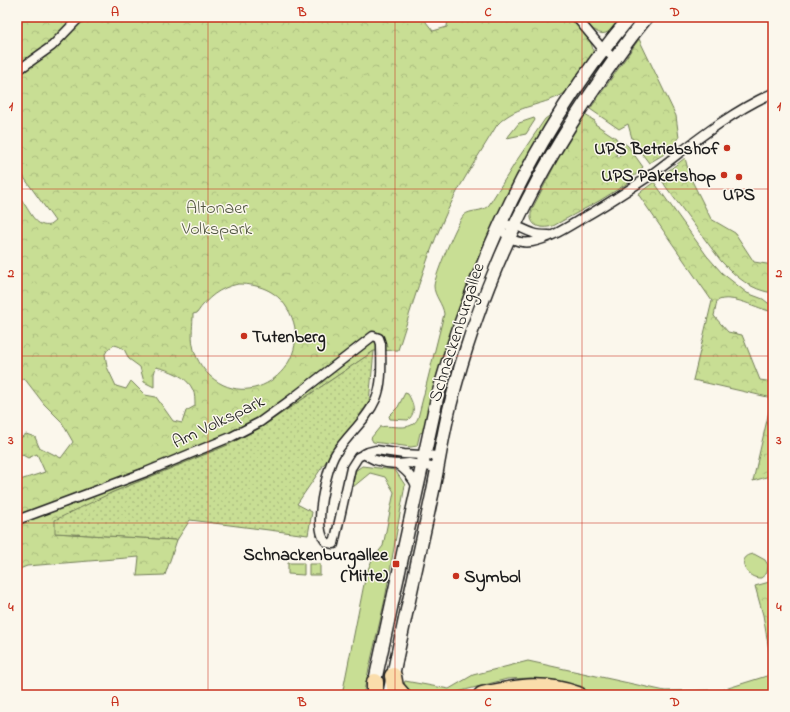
<svg xmlns="http://www.w3.org/2000/svg" width="790" height="712" font-family="'Indie Flower',sans-serif">
<style>
.green{fill:#c8de94;stroke:#727d58}
.forest{fill:url(#forest-crowns);stroke:#727d58;fill-rule:evenodd}
.garden{fill:url(#garden-dots);stroke:#727d58}
.lines{fill:none;stroke-linecap:round;stroke-linejoin:round}
.minor-casing{stroke:#1c1c1c;stroke-width:11}
.secondary-casing{stroke:#1c1c1c;stroke-width:15}
.motorway-casing{stroke:#1c1c1c;stroke-width:19}
.minor{stroke:#fbf7ec;stroke-width:8}
.secondary{stroke:#fbf7ec;stroke-width:12}
.motorway{stroke:#faddab;stroke-width:16}
.grid{fill:none;stroke:#c8321e;stroke-width:1;stroke-opacity:0.55}
.poi-dot{fill:#c8321e;stroke:#fbf7ec;stroke-width:1.5}
.labels{text-anchor:middle;stroke-width:3;stroke-linejoin:round;paint-order:stroke}
.poi-label{font-size:18px;font-weight:bold;fill:#1c1c1c;stroke:#fbf7ec;text-anchor:end}
.park-label{font-size:18px;fill:#505640;stroke:#fbf7ec}
.street-label{font-size:18px;fill:#1c1c1c;stroke:#fbf7ec}
.neatline{fill:none;stroke:#c8321e;stroke-width:1.5}
.grid-label{font-size:13px;text-anchor:middle;font-weight:bold;fill:#c8321e}
</style>
<defs>
<pattern id="forest-crowns" width="20" height="18" patternUnits="userSpaceOnUse"><rect width="20" height="18" fill="#c8de94"/><path d="M2 6a3 3 0 1 1 6 0M12 15a3 3 0 1 1 6 0" fill="none" stroke="#abbe7f"/></pattern>
<pattern id="garden-dots" width="8" height="8" patternUnits="userSpaceOnUse"><rect width="8" height="8" fill="#c8de94"/><path d="M2 2h.1M6 6h.1" fill="none" stroke="#abbe7f" stroke-width="1.8" stroke-linecap="round"/></pattern>
</defs>
<rect width="100%" height="100%" fill="#fbf7ec"/>
<filter id="ink" filterUnits="userSpaceOnUse"><feTurbulence type="fractalNoise" baseFrequency=".025" numOctaves="2"/><feDisplacementMap in="SourceGraphic" scale="8" xChannelSelector="R" yChannelSelector="G"/><feConvolveMatrix kernelMatrix="1 2 1 2 8 2 1 2 1" color-interpolation-filters="sRGB"/></filter>
<g filter="url(#ink)">
<path class="green" d="M552 114 509 194 489 235 472 275 447 345 425 431 420 433 417 446 411 447 373 442 371 438 380 427C393 424 411 433 418 418L444 314C443 304 434 296 434 286 434 278 458 220 464 215 471 209 482 213 489 205L517 160 545 119Z
M534 118 535 120 526 134 507 138 519 123Z
M405 393 408 394C413 403 417 412 408 420L390 419 389 416 398 407Z
M362 466 395 470 405 485 385 599 363 695H342L366 574 372 560 383 546 394 492 385 477 370 473 353 487 355 471Z
M754 554 765 560 768 565 767 573 761 578C745 579 735 556 754 554Z
M288 563H304V575L288 574Z
M309 564H320V575H309Z
M528 661 665 691 722 690 773 674V695H595L559 682 531 678 507 679 450 694 421 695 411 693 403 688 405 681 449 689 473 675Z"/>
<path class="forest" d="M17 17H425L426 22 433 31 447 27 448 17H571C580 28 598 44 592 59 590 63 586 68 583 72 579 78 574 87 568 91 545 107 517 103 497 125 478 157 456 189 442 223 424 264 412 307 398 350L374 351 260 428 228 445 111 493 55 533 177 540 165 575 137 576 139 557 27 566 17 570V481L45 472 37 454 28 458 17 452 19 439 26 434 35 437 39 447 61 458 73 442 61 421 44 404 24 378 17 383V195C20 198 23 201 25 205 31 214 37 228 50 225L55 221 25 179 17 165ZM238 284C258 284 276 290 287 308 319 358 255 416 210 376 201 367 195 357 193 345 191 335 193 324 193 314L197 313C207 298 219 288 238 284ZM114 345 118 346 124 349 129 359 140 367 144 382 154 387V374L156 367C169 370 187 376 193 390 195 394 195 401 195 406L186 411 182 423 173 421 156 397 145 395 131 381 126 389 116 386 107 367 105 354 108 349Z
M582 17H624C606 38 600 40 582 17Z
M639 39 676 116 679 138 668 152 649 163 633 142 628 124 619 129 590 109Z
M585 115 595 121V124L616 138 619 144 616 156 619 157 624 143 628 146 643 167 628 183 599 201 553 226C539 230 527 225 532 209L558 159Z
M685 158 690 177 711 219 735 233 754 262 773 265V293C751 290 736 277 721 261L666 187 660 177Z
M654 182 707 256 722 273 747 293 763 299 768 303 773 304V312C758 309 731 293 717 301L714 316 728 332 742 335 760 380 773 382V475L753 481 772 398 693 380 712 301 638 194Z
M773 581V656H770L763 615 755 586Z"/>
<path class="garden" d="M374 351 369 402 327 460 297 504 312 512 308 535 190 520 177 540 55 533V520L111 493 228 445 260 428Z"/>
<g class="lines">
<defs>
<path id="minor" d="M576 17 601 47 615 59
M17 71 52 46 80 17
M549 235C544 235 538 235 533 233 519 228 515 222 499 226 506 238 518 244 532 242 549 239 566 228 581 219 603 207 624 193 645 179 687 148 726 114 773 93
M363 454 375 460 387 463 397 464 409 463 437 468
M397 464C406 471 413 477 417 488
M17 520 146 472 231 437 260 422 289 401 373 336 379 338 381 344C381 362 383 382 376 399 367 420 348 434 336 453 327 466 310 533 328 543 329 543 333 544 334 544L351 468 358 457 368 452 376 450 404 454 439 456"/>
<path id="secondary" d="M373 690 437 398C476 260 537 127 630 17
M389 695C402 630 417 565 431 500 438 469 442 437 450 406 479 290 530 180 599 82 614 60 629 38 647 17"/>
<path id="motorway" d="M393 676 395 687 402 695
M375 682V695
M482 695C519 688 540 682 578 695"/>
</defs>
<use href="#minor" class="minor-casing"/>
<use href="#secondary" class="secondary-casing"/>
<use href="#motorway" class="motorway-casing"/>
<use href="#minor" class="minor"/>
<use href="#secondary" class="secondary"/>
<use href="#motorway" class="motorway"/>
</g>
</g>
<path class="grid" d="M208 17V695M395 17V695M582 17V695M17 189H773M17 356H773M17 523H773"/>
<g class="poi-dot">
<circle cx="727" cy="148" r="4"/>
<circle cx="724" cy="175" r="4"/>
<circle cx="739" cy="177" r="4"/>
<circle cx="244" cy="336" r="4"/>
<rect x="392" y="560" width="8" height="8" rx="2"/>
<circle cx="456" cy="576" r="4"/>
</g>
<g class="labels">
<g class="poi-label">
<text x="719" y="154">UPS Betriebshof</text>
<text x="716" y="181">UPS Paketshop</text>
<text x="739" y="200" text-anchor="middle">UPS</text>
<text x="252" y="342" text-anchor="start">Tutenberg</text>
<text x="388" y="560">Schnackenburgallee<tspan x="388" dy="21">(Mitte)</tspan></text>
<text x="464" y="582" text-anchor="start">Symbol</text>
</g>
<g class="park-label">
<text x="217" y="213">Altonaer<tspan x="217" dy="21">Volkspark</tspan></text>
</g>
<g class="street-label">
<text transform="translate(456 332) rotate(-72)" y="6">Schnackenburgallee</text>
<text transform="translate(218 421) rotate(-26)" y="6">Am Volkspark</text>
</g>
</g>
<rect width="790" height="712" fill="none" stroke="#fbf7ec" stroke-width="44"/>
<rect x="22" y="22" width="746" height="668" class="neatline"/>
<g class="grid-label">
<text x="115" y="16">A</text>
<text x="302" y="16">B</text>
<text x="488" y="16">C</text>
<text x="675" y="16">D</text>
<text x="11" y="110">1</text>
<text x="779" y="110">1</text>
<text x="11" y="277">2</text>
<text x="779" y="277">2</text>
<text x="11" y="444">3</text>
<text x="779" y="444">3</text>
<text x="11" y="611">4</text>
<text x="779" y="611">4</text>
<text x="115" y="706">A</text>
<text x="302" y="706">B</text>
<text x="488" y="706">C</text>
<text x="675" y="706">D</text>
</g>
</svg>
